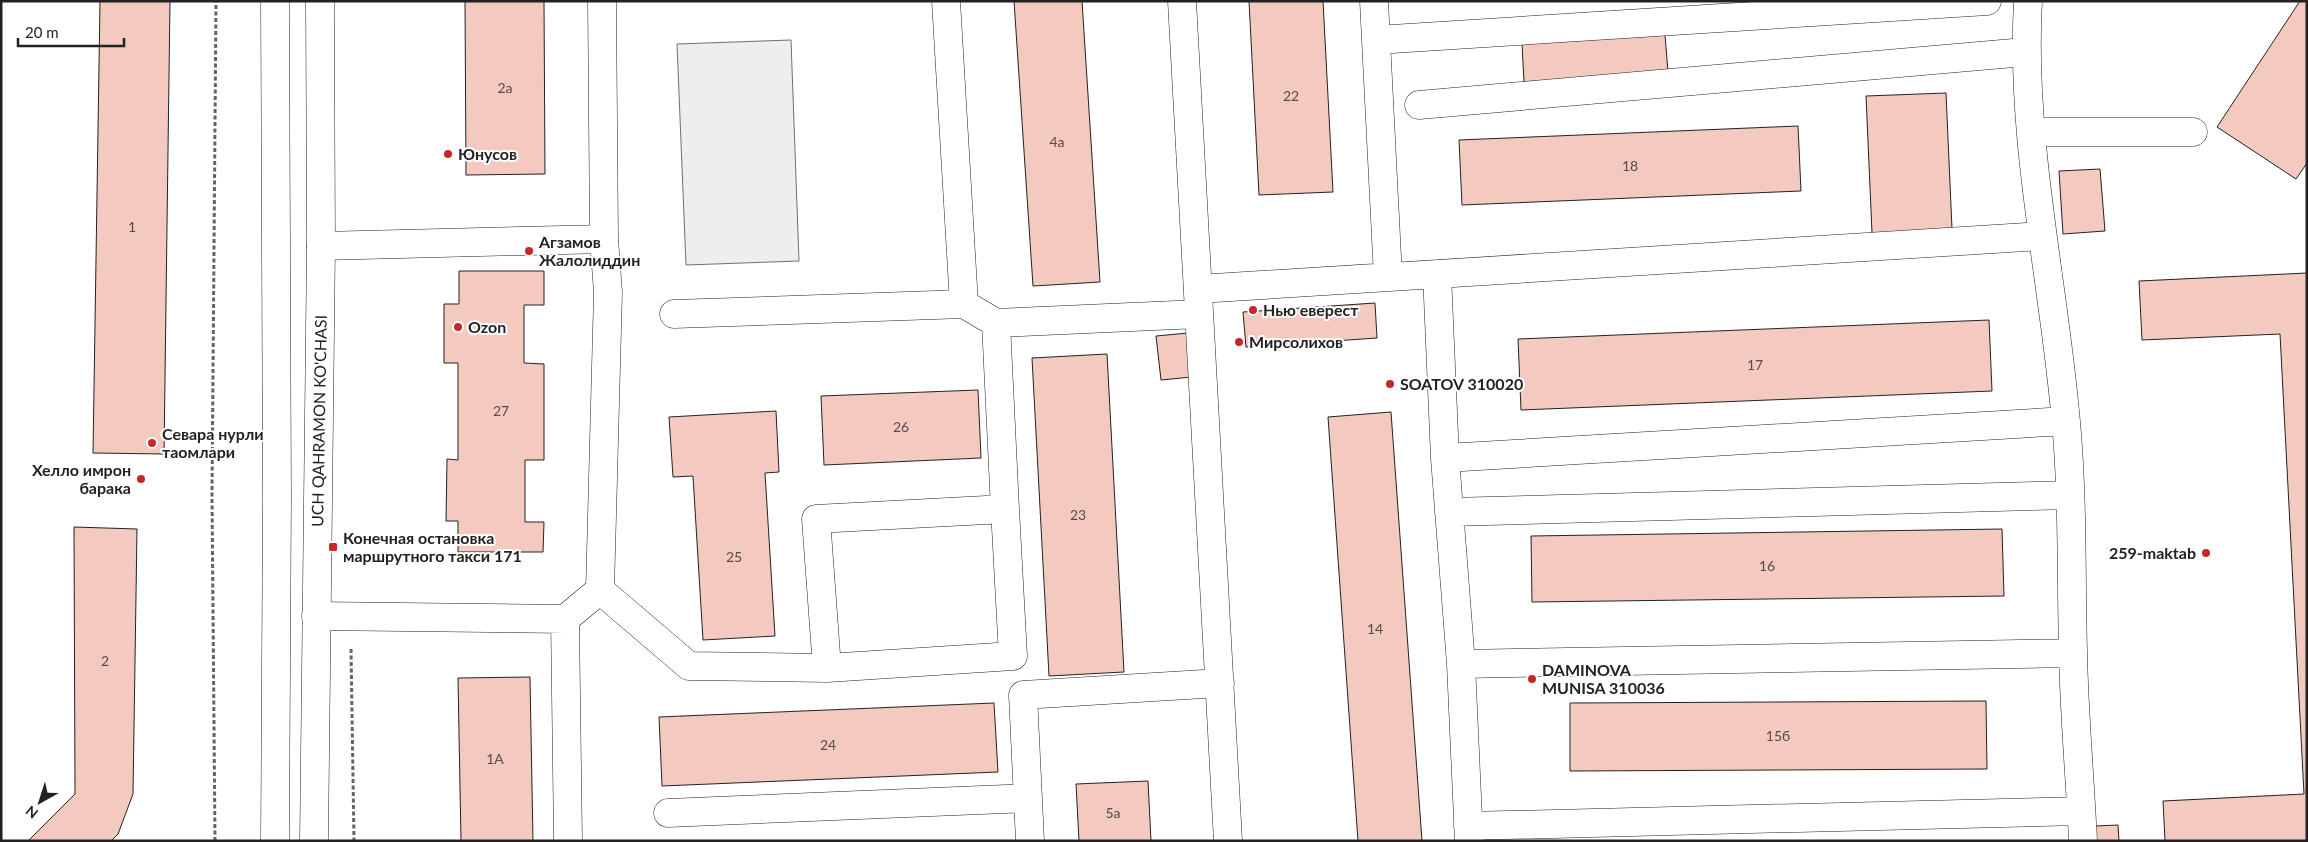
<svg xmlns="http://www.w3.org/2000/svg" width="2308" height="842" font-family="Lato,sans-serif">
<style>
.green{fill:#eee;stroke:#6f6f6f}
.building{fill:#f3c9c0;stroke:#222}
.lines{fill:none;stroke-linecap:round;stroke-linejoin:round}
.minor-casing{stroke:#222;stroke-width:29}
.major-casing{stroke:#222;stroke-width:29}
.path{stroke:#646464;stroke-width:3;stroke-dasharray:4 2.5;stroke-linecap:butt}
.minor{stroke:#fff;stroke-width:28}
.major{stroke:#fff;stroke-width:28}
.poi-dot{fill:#c62828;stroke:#fff;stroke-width:2}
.labels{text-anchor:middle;stroke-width:4;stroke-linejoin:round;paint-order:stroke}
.number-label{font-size:14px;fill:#564c4a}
.poi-label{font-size:16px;font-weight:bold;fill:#222;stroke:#fff;text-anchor:start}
.street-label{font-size:16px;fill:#222;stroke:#fff}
</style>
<rect width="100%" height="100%" fill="#fff"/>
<path class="green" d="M791 40 799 261 686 265 677 44Z"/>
<path class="building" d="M100 1H170L164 454 93 453Z
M465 1H544L545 174 466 175Z
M1014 1H1082L1100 282 1033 286Z
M1249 1H1323L1333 192 1259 195Z
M2300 1H2307V163L2296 179 2217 127Z
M1665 35 1668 72 1524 82 1522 44Z
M1946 93 1952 229 1872 233 1866 96Z
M1798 126 1801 191 1462 205 1459 140Z
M2100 169 2105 231 2063 234 2059 171Z
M459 271H544V305H524V363L544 364V460H525V522H544L543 552H458V521H446L447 459 458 460V363H444V304H459Z
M2307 273V841H2165L2163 801 2304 794 2280 334 2142 340 2139 281Z
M1375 303 1377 338 1246 347 1243 312Z
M1989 320 1992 391 1521 410 1518 339Z
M1188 333 1192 377 1161 380 1156 336Z
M1107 354 1124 672 1049 676 1032 358Z
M978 390 981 458 824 465 821 396Z
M776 411 779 472 765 473 775 636 703 640 693 476 673 477 669 417Z
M1391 412 1422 841H1358L1328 417Z
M74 527 137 529 133 794 118 834 111 841H28L75 794Z
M2002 529 2004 596 1532 602 1531 536Z
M530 677 533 841H461L458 678Z
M1986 701 1987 769 1570 771V703Z
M994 703 998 772 662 786 659 717Z
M1148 781 1151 841H1079L1076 784Z
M2118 825 2119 841H2096L2095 826Z"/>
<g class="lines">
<defs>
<path id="minor" d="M946 1 964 304 996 323 1199 314
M1182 1 1228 841
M1374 1 1388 277
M2028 1C2020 142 2054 282 2066 422 2073 498 2071 574 2073 651 2074 714 2080 777 2083 841
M1376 40 1987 1
M1419 105 2025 52
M2033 132H2193
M321 246 604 239
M1437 274 1445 458 1461 664 1469 841
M1198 289 2042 236
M674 314 964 304
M996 323 1005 509
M1445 458 2066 421
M1449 512 2070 495
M600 590 689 666 827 668 1013 656 1005 509 816 519 827 668
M316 616 565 619 600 590 608 292 604 239 602 1
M565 619 568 841
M1461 664 2073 653
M668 813 1028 798
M1468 826 2081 811
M1030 841 1023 695 1220 683"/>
<path id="major" d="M275 1 277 497 275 841
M314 841 321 246 320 1"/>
</defs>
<use href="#minor" class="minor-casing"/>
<use href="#major" class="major-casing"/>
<path class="path" d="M351 649 354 841
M215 841 212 496 216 1"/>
<use href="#minor" class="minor"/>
<use href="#major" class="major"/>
</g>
<g class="poi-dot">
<circle cx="448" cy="154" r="5"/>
<circle cx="529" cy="251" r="5"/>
<circle cx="1253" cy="310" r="5"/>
<circle cx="458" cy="327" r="5"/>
<circle cx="1239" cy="342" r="5"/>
<circle cx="1390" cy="384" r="5"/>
<circle cx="152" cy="443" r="5"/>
<circle cx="141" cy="479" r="5"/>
<rect x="328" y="542" width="10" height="10" rx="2.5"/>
<circle cx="2206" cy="553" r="5"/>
<circle cx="1532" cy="679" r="5"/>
</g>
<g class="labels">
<g class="number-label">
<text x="505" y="93">2a</text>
<text x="1291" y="101">22</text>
<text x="1057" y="147">4а</text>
<text x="1630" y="171">18</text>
<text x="132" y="232">1</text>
<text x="1755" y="370">17</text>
<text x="501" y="416">27</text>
<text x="901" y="432">26</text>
<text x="1078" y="520">23</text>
<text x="734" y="562">25</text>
<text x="1767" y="571">16</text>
<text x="1375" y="634">14</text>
<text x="105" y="666">2</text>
<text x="1778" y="741">15б</text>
<text x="828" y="750">24</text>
<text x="495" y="764">1А</text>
<text x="1113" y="818">5а</text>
</g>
<g class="poi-label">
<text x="458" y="160">Юнусов</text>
<text x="539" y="248">Агзамов<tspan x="539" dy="18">Жалолиддин</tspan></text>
<text x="1263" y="316">Нью еверест</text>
<text x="468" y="333">Ozon</text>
<text x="1249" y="348">Мирсолихов</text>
<text x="1400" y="390">SOATOV 310020</text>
<text x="162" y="440">Севара нурли<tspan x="162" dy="18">таомлари</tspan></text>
<text x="131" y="476" text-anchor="end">Хелло имрон<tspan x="131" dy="18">барака</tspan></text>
<text x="343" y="544">Конечная остановка<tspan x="343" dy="18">маршрутного такси 171</tspan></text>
<text x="2196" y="559" text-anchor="end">259-maktab</text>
<text x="1542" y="676">DAMINOVA<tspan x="1542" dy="18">MUNISA 310036</tspan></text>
</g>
<g class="street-label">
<text transform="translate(319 421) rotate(-89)" y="6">UCH QAHRAMON KO'CHASI</text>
</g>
</g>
<rect width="2308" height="842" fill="none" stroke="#222222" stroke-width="5"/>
<g transform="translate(40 802) rotate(219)" stroke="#ffffff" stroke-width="4" paint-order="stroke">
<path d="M0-4L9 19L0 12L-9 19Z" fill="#222222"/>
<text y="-8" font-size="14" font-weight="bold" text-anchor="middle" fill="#222222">N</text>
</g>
<path d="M18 38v8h106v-8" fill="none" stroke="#222222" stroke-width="2.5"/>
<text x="25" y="38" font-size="15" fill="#222222" stroke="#ffffff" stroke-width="4" paint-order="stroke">20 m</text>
</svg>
